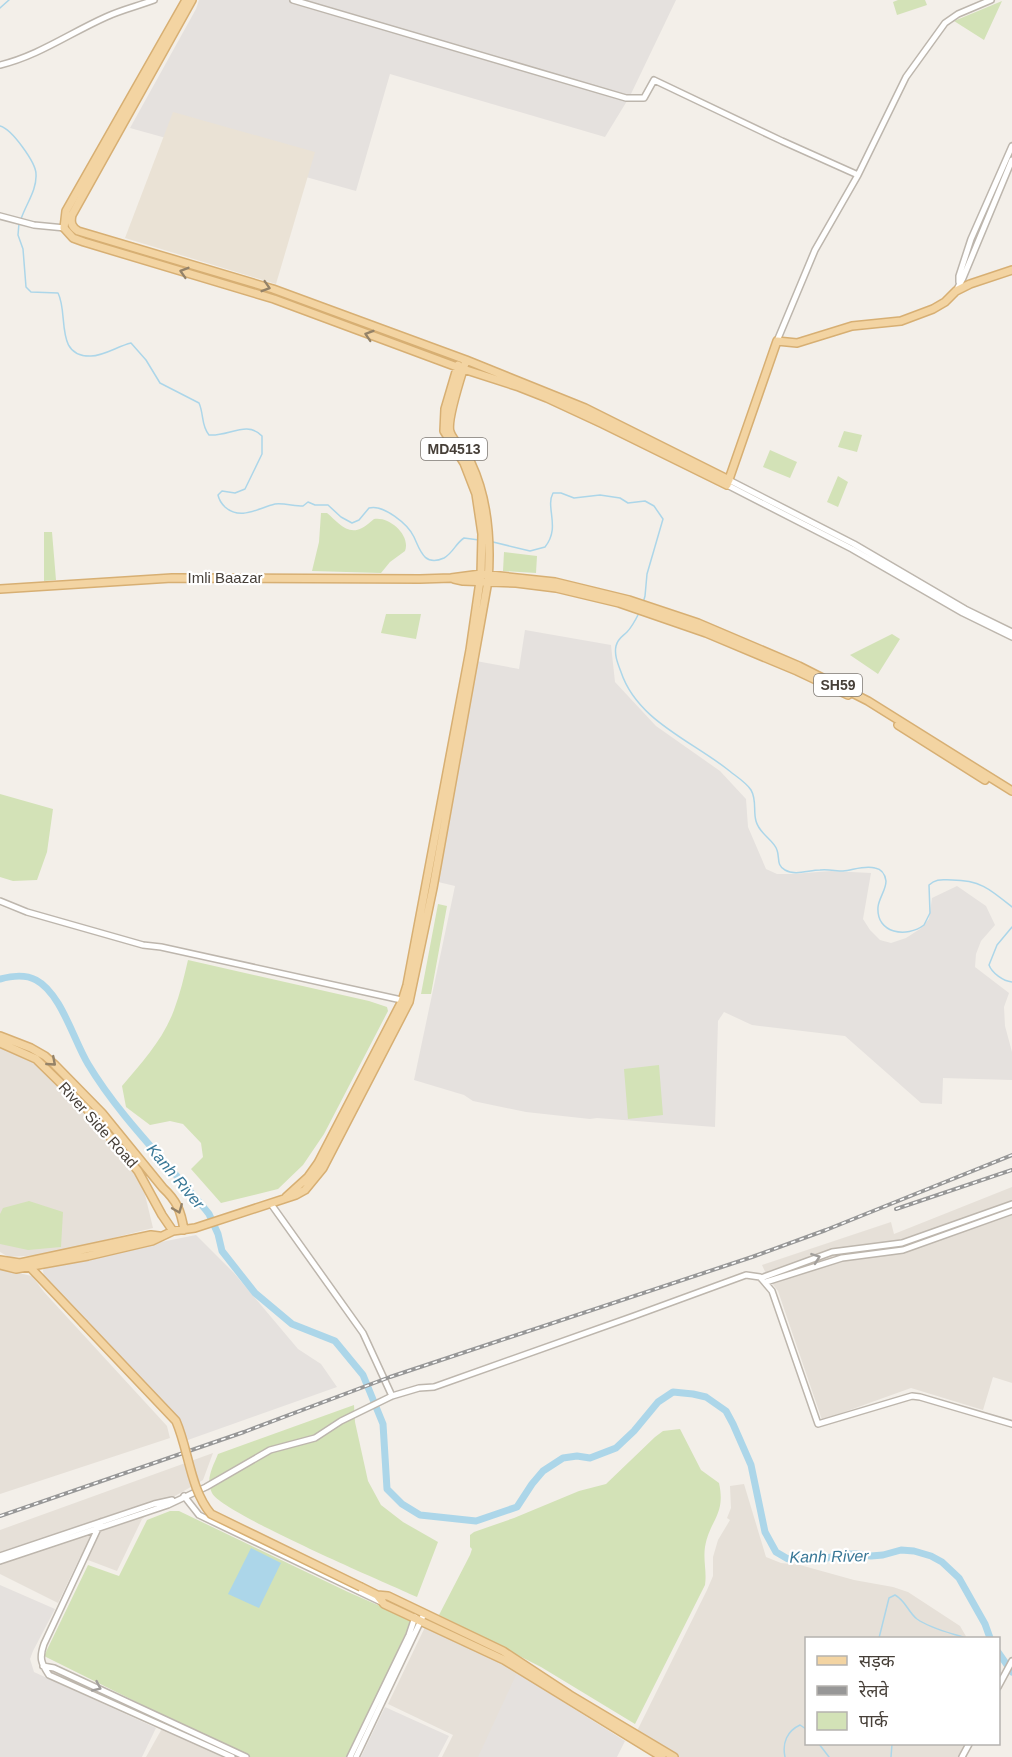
<svg xmlns="http://www.w3.org/2000/svg" width="1012" height="1757" font-family="Arial,'Noto Sans Devanagari',sans-serif">
<style>
.residential{fill:#e6e0d8}
.industrial{fill:#e5e1de}
.education{fill:#eae2d5}
.green{fill:#d3e2b7}
.water{fill:#acd6e9}
.lines{fill:none;stroke-linecap:round;stroke-linejoin:round}
.stream{stroke:#acd6e9;stroke-width:1.5}
.river{stroke:#acd6e9;stroke-width:7}
.minor-casing{stroke:#bdb6ad;stroke-width:8}
.major-casing{stroke:#d7af73;stroke-width:10}
.minor{stroke:#fff;stroke-width:5}
.major{stroke:#f3d4a2;stroke-width:7}
.rail-casing{stroke:#979797;stroke-width:4}
.rail{stroke:#fff;stroke-width:1.5;stroke-dasharray:4.5;stroke-linecap:butt}
.major-bridge-casing{stroke:#d7af73;stroke-width:10;stroke-linecap:butt}
.major-bridge{stroke:#f3d4a2;stroke-width:7}
.oneway{stroke:#948268}
.oneway2{stroke:#a29f9c}
.labels{text-anchor:middle;stroke-width:4.5;stroke-linejoin:round;paint-order:stroke}
.shield{fill:#fff;stroke:#7e7974;stroke-width:1.5}
.shield-label{font-size:14px;font-weight:bold;fill:#463f38}
.street-label{font-size:15px;fill:#463f38;stroke:#fff}
.water-label{font-size:16px;font-style:italic;fill:#397897;stroke:#fff}
</style>
<rect width="100%" height="100%" fill="#f3efe9"/>
<path class="residential" d="M0 1047 29 1059 40 1067 79 1105 141 1178 153 1228 44 1255 9 1257 0 1252Z
M1012 1187V1383L993 1377 983 1410 911 1388 822 1420 778 1291 768 1278 762 1265 891 1222 894 1234Z
M0 1269 32 1276 44 1292 167 1426 170 1438 0 1494Z
M213 1453 203 1480 175 1496 142 1519 117 1571 80 1557 58 1603 0 1574V1530Z
M744 1484 766 1557 781 1563 800 1565 854 1580 893 1587 908 1592 960 1626 967 1638H806V1744H965L958 1757H672L637 1731 707 1590 713 1576V1557L718 1540 730 1520 727 1518 731 1508 730 1486Z
M426 1625 518 1672 480 1757H442L453 1735 388 1704Z
M164 1725 232 1757H146Z"/>
<path class="industrial" d="M199 0H676L630 96 605 137 390 74 356 191 130 128 196 9Z
M525 630 611 645 615 682 656 726 720 771 746 799 748 827 766 869 777 874H792L831 871 871 873 863 919 870 930 880 940 891 943 906 938 920 929 929 919 932 898 957 886 986 906 995 925 981 941 976 954 975 967 1009 993 1004 1007 1005 1026 1012 1052V1080L943 1078 942 1104 921 1103 845 1036 752 1025 724 1012 718 1021 715 1127 597 1118 590 1119 526 1112 473 1101 464 1095 414 1080 455 886 434 881 476 661 519 669Z
M196 1235 234 1273 298 1349 321 1364 337 1387 185 1441 181 1429 44 1278 43 1270 47 1265Z
M0 1585 55 1609 33 1651 30 1659 34 1672 156 1728 142 1757H0Z
M517 1673 625 1741 617 1757H478Z
M385 1707 449 1736 438 1757H361Z"/>
<path class="education" d="M173 112 315 152 276 284 125 238Z"/>
<path class="green" d="M898 0H925L927 5 897 15 893 2Z
M1002 1 984 40 954 21Z
M844 431 862 435 857 452 838 447Z
M770 450 797 462 790 478 763 467Z
M838 476 848 482 838 507 827 502Z
M321 513H327C337 521 347 536 362 528 366 526 370 522 374 519 389 516 411 535 405 551L390 562 381 573 312 571 319 542Z
M44 532H52L56 580 44 581Z
M504 552 537 556 536 573 503 571Z
M386 614H421L416 639 381 633Z
M892 634 900 639 878 674 850 655Z
M0 794 53 809 47 852 37 880 13 881 0 877Z
M438 904 447 906 431 994H421Z
M188 960 369 1001 387 1007 388 1011 324 1134 303 1165 278 1189 221 1203 191 1169 203 1157 201 1143 183 1124 170 1121 150 1125 126 1107 122 1086C142 1062 163 1040 174 1010 180 994 184 977 188 960Z
M659 1065 663 1115 628 1119 624 1069Z
M29 1201 63 1212 61 1247 28 1250 0 1244V1214L3 1208Z
M354 1405 355 1422 368 1481 381 1505 403 1522 438 1542 417 1597C386 1583 222 1513 212 1493 205 1479 213 1467 218 1454Z
M680 1429 701 1470 719 1483C726 1515 710 1519 705 1547 703 1560 707 1572 705 1585L635 1724 541 1667 439 1615 470 1555 472 1549 470 1547V1535L474 1532 514 1518 579 1491 606 1484 655 1437 663 1431Z
M170 1511H179L348 1592 412 1620 348 1757H247L44 1656 88 1565 119 1576 147 1520Z"/>
<path class="water" d="M251 1548 281 1563 259 1608 228 1594Z"/>
<g class="lines">
<path class="stream" d="M0 8 9 0
M0 126C12 129 36 163 36 174 37 190 26 204 21 219
M19 223 18 235 23 249 26 287 31 292 58 293C69 314 54 357 91 356 104 356 118 346 131 343L146 360 160 383 199 403C204 414 201 426 209 435 228 437 247 420 262 436V454L245 489 235 493 222 491 218 495C219 500 221 503 225 507 241 521 258 508 275 504 284 503 294 506 303 506L308 502 315 505H328L341 517 352 523 359 520 369 508C383 504 408 524 414 537 420 550 424 567 444 558 453 553 456 543 464 538L479 540
M493 542 530 551 545 547C561 527 545 508 553 493H561L574 498 600 495 620 498 628 503 645 501 654 506 663 519 647 574 645 596 643 603
M639 613C636 619 632 627 627 632 622 637 618 638 616 646 614 655 618 664 621 672 637 720 690 740 727 769 734 775 746 782 751 790 757 800 753 811 756 821 759 834 774 840 777 850 780 858 776 865 785 870 795 876 809 870 820 870 828 869 836 871 843 871 853 870 865 865 875 868 881 869 885 874 886 881 886 890 879 898 878 907 876 934 907 938 924 925L930 913 929 885C937 878 942 880 952 880 980 880 990 889 1012 907
M1012 927 997 945 989 965C992 973 1003 981 1012 982
M879 1638 889 1598 895 1595C906 1601 908 1612 917 1619 931 1629 951 1633 966 1638
M819 1744 829 1757
M785 1757C782 1743 787 1731 800 1725L806 1729
M891 1757 892 1744"/>
<path class="river" d="M0 979C11 976 25 974 36 980 61 993 74 1041 88 1064 121 1119 169 1164 209 1214L218 1234 222 1251 255 1293 292 1324 335 1341 363 1375 383 1424 387 1489 402 1504 420 1515 476 1521 517 1507 532 1484 543 1471 563 1458 577 1456 590 1458 616 1448 634 1431 658 1402 673 1392 693 1394 706 1397 726 1411 733 1424 751 1465 765 1532 776 1552 788 1559 827 1558 847 1554H859L871 1556 883 1555 901 1550 914 1551 931 1556 942 1562 959 1578 985 1624 990 1638
M998 1652 1012 1672"/>
<defs>
<path id="minor" d="M293 0 626 98H644L654 80 782 141 858 175
M0 65C38 56 70 33 106 17 121 10 138 6 154 0
M0 216 34 225 65 228
M959 282V276L971 239 1012 146
M956 291 963 278 1012 160
M777 341 815 250 858 175 906 77 945 23 958 14 991 0
M729 480 854 544 965 609 1012 632
M727 485 852 549 963 613 1012 637
M0 901 27 912 143 945 161 947 406 1001
M271 1204 363 1333 392 1396
M761 1278 832 1252 902 1243 1012 1204
M766 1282 842 1258 903 1250 1012 1211
M184 1496 199 1515 381 1602
M101 1522 44 1644C39 1658 41 1663 49 1675L232 1757
M0 1556 154 1504 172 1500
M0 1561 168 1505 206 1487 270 1450 315 1438 341 1421 392 1396 419 1388 434 1387 634 1316 746 1275 760 1277 772 1291 818 1424 912 1396 920 1397 1012 1424
M43 1666 54 1668 246 1757
M998 1687 1012 1661
M350 1757 409 1635 415 1617
M356 1757 424 1614
M962 1757 969 1744"/>
<path id="major" d="M186 0 66 211 64 228 73 238 84 242 274 299 457 367 519 387 547 398 603 424 727 485 777 341 797 343 852 326 901 321 933 309 945 302 956 291 970 284 1012 270
M192 0 72 215C70 223 72 227 78 231L273 289 466 360 585 408 729 480
M454 579 463 581 516 583 556 588 619 603 706 633 797 671 848 695
M0 589 172 578 420 579 451 578 481 574 555 582 629 600 698 623 799 666 868 701 1012 791
M898 725 985 780
M0 1036 31 1048 45 1056 55 1065 102 1113 163 1188C177 1201 181 1211 184 1230
M0 1043 36 1059 86 1108 138 1171 162 1215 173 1231
M286 1197 308 1177 318 1163 402 1001 407 985 470 650 481 574 482 534 476 494 464 463 444 431 445 409 458 365
M0 1260 20 1263 151 1235 159 1236
M27 1264 83 1323
M0 1265 16 1269 88 1256 152 1241 173 1231 195 1228 296 1195 305 1190 323 1168 409 1002 433 888 488 581C491 541 488 499 471 463 466 452 454 443 450 432 446 420 462 374 466 360
M361 1587 377 1595 388 1596 503 1651 570 1695 674 1757
M377 1595 384 1604 504 1660 662 1757"/>
</defs>
<use href="#minor" class="minor-casing"/>
<use href="#major" class="major-casing"/>
<use href="#minor" class="minor"/>
<use href="#major" class="major"/>
<defs>
<path id="rail" d="M896 1209 1012 1170
M0 1516 244 1432 390 1377 752 1257 826 1230 1012 1155"/>
</defs>
<use href="#rail" class="rail-casing"/>
<use href="#rail" class="rail"/>
<defs>
<path id="major-bridge" d="M83 1323 176 1421C189 1451 190 1489 211 1514L361 1587"/>
</defs>
<use href="#major-bridge" class="major-bridge-casing"/>
<use href="#major-bridge" class="major-bridge"/>
</g>
<defs><path id="oneway-chevron" d="M-2-3.5L2.5 0L-2 3.5" fill="none" stroke-width="1.6" stroke-linecap="round" stroke-linejoin="round" transform="scale(1.5)"/></defs>
<g class="oneway">
<use href="#oneway-chevron" transform="translate(184 272) rotate(-163)"/>
<use href="#oneway-chevron" transform="translate(266 287) rotate(17)"/>
<use href="#oneway-chevron" transform="translate(369 335) rotate(-162)"/>
<use href="#oneway-chevron" transform="translate(52 1062) rotate(41)"/>
<use href="#oneway-chevron" transform="translate(178 1209) rotate(68)"/>
</g>
<g class="oneway2">
<use href="#oneway-chevron" transform="translate(816 1258) rotate(-20)"/>
<use href="#oneway-chevron" transform="translate(97 1687) rotate(25)"/>
</g>
<g class="labels">
<g class="shield">
<rect x="421" y="438" width="66" height="22" rx="4.5"/>
<rect x="814" y="674" width="48" height="22" rx="4.5"/>
</g>
<g class="shield-label">
<text x="454" y="454">MD4513</text>
<text x="838" y="690">SH59</text>
</g>
<g class="street-label">
<text x="225" y="583">Imli Baazar</text>
<text transform="translate(98 1125) rotate(48)" y="5">River Side Road</text>
</g>
<g class="water-label">
<text transform="translate(176 1176) rotate(50)" y="6">Kanh River</text>
<text transform="translate(829 1556) rotate(-1)" y="6">Kanh River</text>
</g>
</g>
<rect x="805" y="1637" width="195" height="108" fill="#ffffff" stroke="#b5b2af" stroke-width="1.5"/>
<rect x="817" y="1656" width="30" height="9" fill="#f3d4a2" stroke="#b5b2af" stroke-width="1.5"/>
<text x="859" y="1667" font-size="18" fill="#463f38">सड़क</text>
<rect x="817" y="1686" width="30" height="9" fill="#979797" stroke="#b5b2af" stroke-width="1.5"/>
<text x="859" y="1697" font-size="18" fill="#463f38">रेलवे</text>
<rect x="817" y="1712" width="30" height="18" fill="#d3e2b7" stroke="#b5b2af" stroke-width="1.5"/>
<text x="859" y="1727" font-size="18" fill="#463f38">पार्क</text>
</svg>
